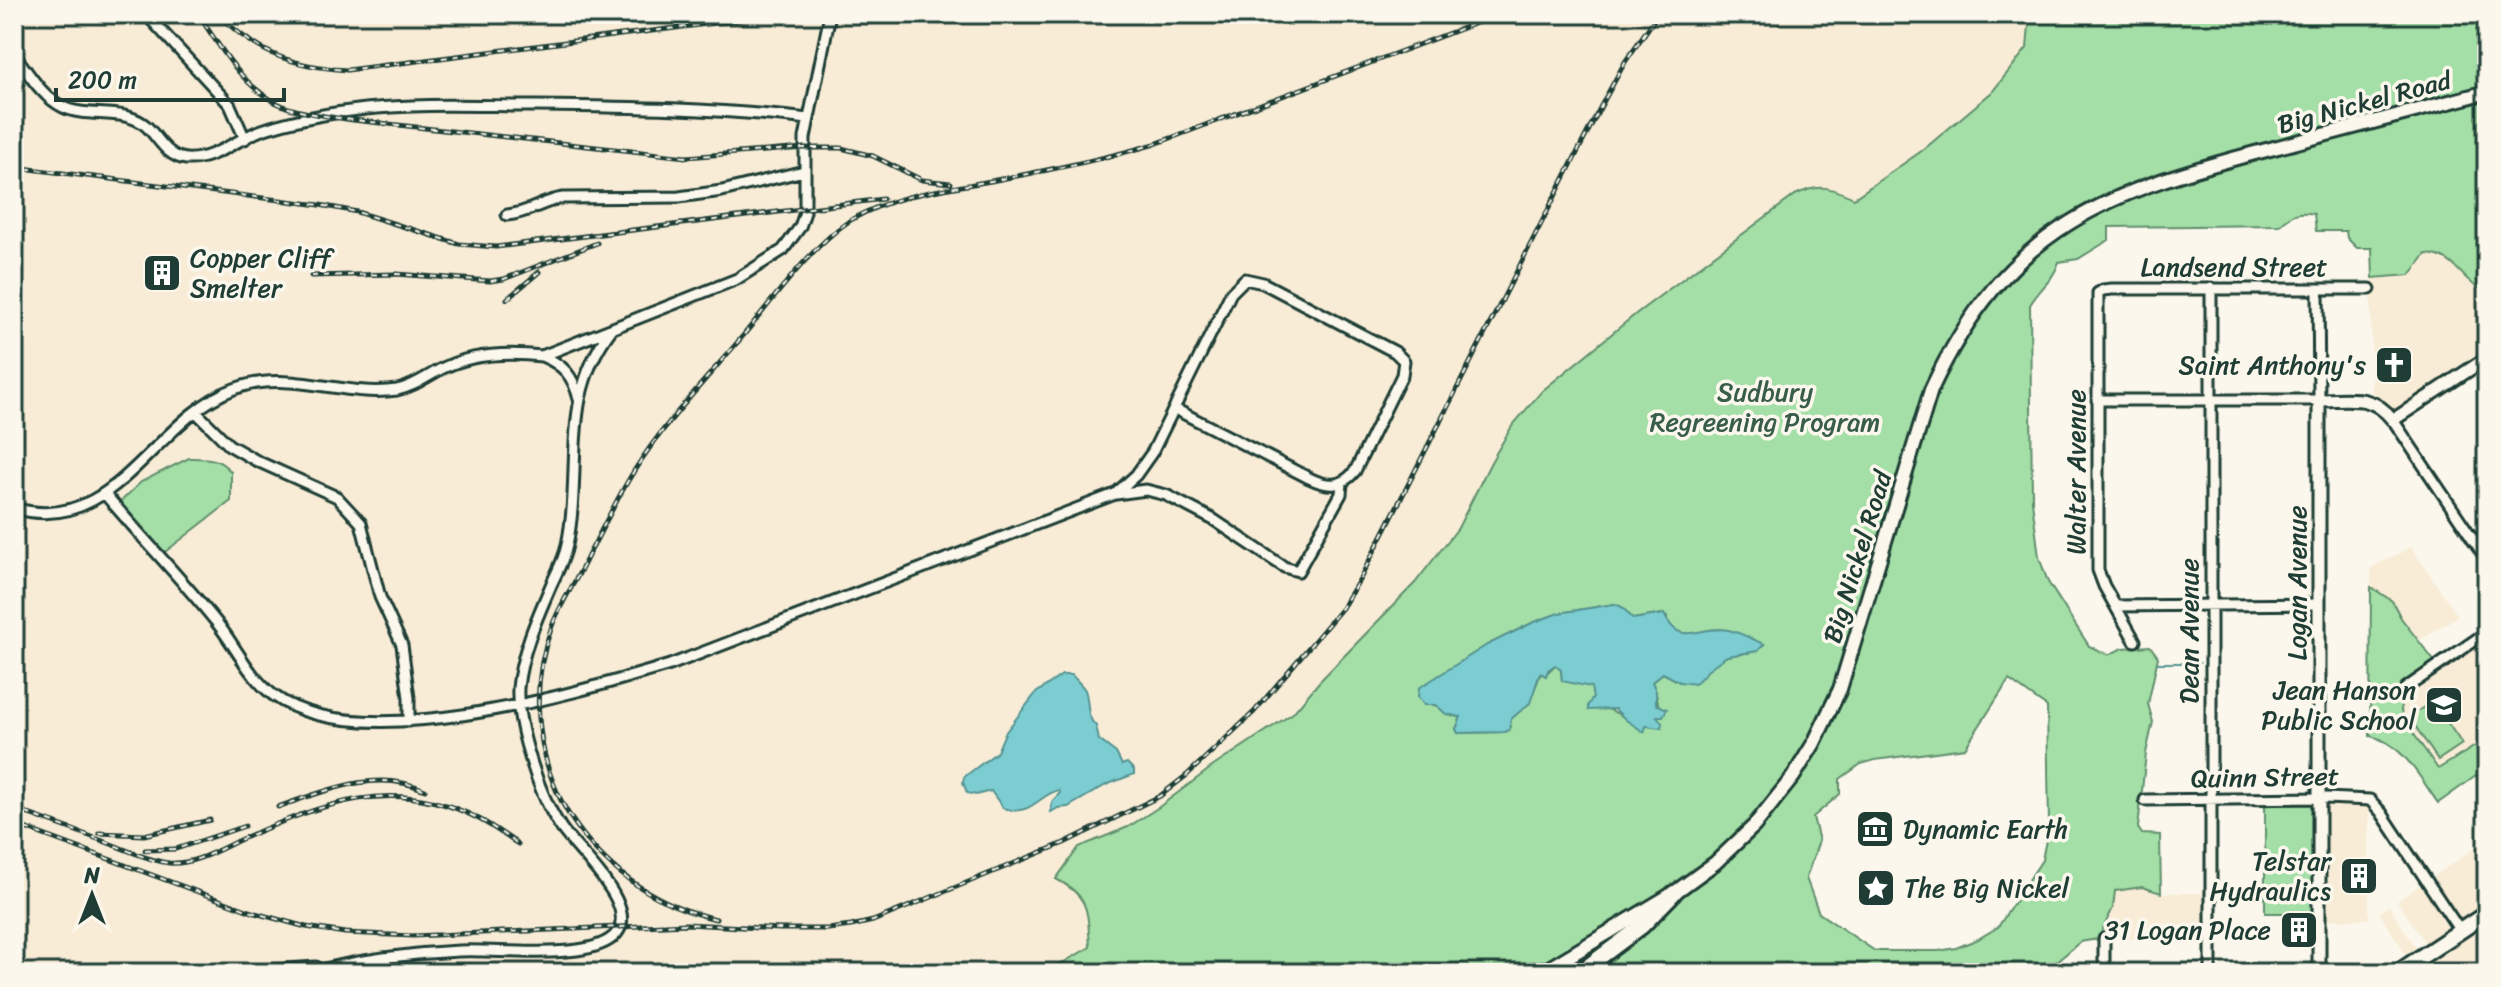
<svg xmlns="http://www.w3.org/2000/svg" width="2501" height="987" font-family="Sriracha,sans-serif">
<style>
.built{fill:#f8ecd6}
.green{fill:#a3dfa6;stroke:#618e6d;stroke-width:2;fill-rule:evenodd}
.water{fill:#7bcdd1;stroke:#569392;stroke-width:2}
.lines{fill:none;stroke-linecap:round;stroke-linejoin:round}
.stream{stroke:#569392;stroke-width:2}
.minor-casing{stroke:#1f3d34;stroke-width:15}
.tertiary-casing{stroke:#1f3d34;stroke-width:17}
.secondary-casing{stroke:#1f3d34;stroke-width:18}
.primary-casing{stroke:#1f3d34;stroke-width:20}
.minor{stroke:#fbf7ec;stroke-width:9}
.tertiary{stroke:#fbf7ec;stroke-width:11}
.secondary{stroke:#fbf7ec;stroke-width:12}
.primary{stroke:#fbf7ec;stroke-width:14}
.rail-casing{stroke:#1f3d34;stroke-width:5}
.rail{stroke:#fbf7ec;stroke-width:2;stroke-dasharray:6;stroke-linecap:butt}
.labels{text-anchor:middle;stroke-width:7;stroke-linejoin:round;paint-order:stroke}
.street-label{font-size:26px;fill:#1f3d34;stroke:#fbf7ec}
.poi-label{font-size:26px;fill:#1f3d34;stroke:#fbf7ec;text-anchor:end}
.park-label{font-size:26px;fill:#395d4b;stroke:#fbf7ec}
</style>
<rect width="100%" height="100%" fill="#fbf7ec"/>
<filter id="ink" filterUnits="userSpaceOnUse"><feTurbulence type="fractalNoise" baseFrequency=".0125" numOctaves="2"/><feDisplacementMap in="SourceGraphic" scale="16" xChannelSelector="R" yChannelSelector="G"/><feConvolveMatrix kernelMatrix="1 2 1 2 8 2 1 2 1" color-interpolation-filters="sRGB"/></filter>
<g filter="url(#ink)">
<path class="built" d="M14 14H2030L2027 48 1992 92 1923 150 1853 198 1830 188 1795 195 1637 313 1542 391 1491 462 1458 528 1415 583 1319 682 1293 713 1212 767 1160 807 1128 827 1079 847 1056 879 1078 891 1085 901 1090 947 1064 962 1032 973H14Z
M2426 254 2440 255 2452 262 2468 282 2478 288 2487 283V357L2394 419 2372 400 2371 289 2373 278H2394L2413 271Z
M2411 547 2458 616 2420 640 2401 618 2392 601 2371 587V568Z
M2487 632V733L2483 736 2485 740 2438 769 2402 717 2399 694Z
M2317 797 2369 799V919L2318 920Z
M2487 840V973H2396L2411 962 2379 913 2389 906 2421 956 2430 950 2397 901Z
M2129 887H2142L2161 893H2211V939H2098L2113 908 2115 891Z"/>
<path class="green" d="M2030 14H2487V283L2478 288C2457 274 2455 256 2426 254L2410 275 2373 278 2372 248H2357L2347 238 2346 231H2316L2314 214C2298 211 2292 213 2280 225L2109 227V240L2078 259 2059 262C2053 281 2040 288 2030 305L2032 501 2039 557 2048 582 2089 646 2108 655 2123 648 2150 646 2158 657 2148 704 2153 722 2146 753 2138 828 2142 834 2160 835 2161 893 2142 887 2115 891 2113 908 2098 939 2080 942 2054 964 2053 973H2002L1989 966 1978 965 1959 973H1032L1064 962 1090 947C1087 912 1091 897 1056 879L1079 847 1128 827 1159 807 1212 767 1293 713 1319 682 1415 583 1458 528 1491 462 1512 426 1542 391 1637 313 1795 195C1820 183 1829 187 1854 198L1923 150 1992 92 2027 48ZM1614 604 1622 607 1633 619 1661 614 1667 617 1666 623C1687 645 1703 625 1727 630 1739 632 1751 641 1764 644L1758 651 1727 656 1680 682 1663 673 1652 682C1657 693 1658 703 1660 714L1657 716 1661 728 1646 725 1644 732C1626 717 1612 709 1590 703L1593 698 1592 687 1579 682 1562 681 1561 670 1555 665 1547 673H1541L1529 703 1511 719 1509 730 1505 732 1458 733 1456 729 1461 717 1452 716 1442 708 1424 701 1420 688 1487 645 1532 623 1559 613ZM2009 680 2047 707 2049 825 2042 860 1998 927 1978 939 1956 948 1938 951H1875L1819 913 1806 878 1819 841 1813 817 1840 794V779L1861 764 1875 760 1965 748Z
M189 458C207 458 219 457 231 472V501L161 555 116 506 141 482Z
M2371 587 2392 601 2401 618 2438 666 2399 693 2402 717 2438 769 2485 740 2483 735 2487 733V775L2480 773 2438 803C2420 778 2402 742 2370 736Z
M2433 701 2462 744 2438 760 2409 717Z
M2317 797 2318 913H2265V798Z"/>
<path class="water" d="M1615 604 1622 607 1633 619 1664 614C1681 650 1699 624 1728 630 1740 632 1753 640 1764 644L1758 651 1727 656 1711 667 1695 684 1680 682 1663 673 1652 682 1656 691V704L1667 709 1663 716H1657L1662 723 1661 728 1646 726 1644 732 1626 720 1615 709 1588 710V705L1593 698 1591 687 1562 681 1561 670 1555 665 1548 670 1546 676 1540 673 1530 703 1511 719 1509 730 1505 732 1458 733 1456 729 1461 717 1446 714 1436 705H1424L1418 697 1419 688 1487 645 1532 623 1559 613Z
M1062 675H1072C1076 680 1082 685 1085 690 1090 704 1085 716 1096 726L1099 740 1116 753 1122 765 1127 763 1134 770V774L1106 785 1068 807 1058 808 1051 812 1052 802 1060 793 1059 790C1039 794 1031 818 1003 808L991 791 976 795 967 793 963 782 964 777 997 752 1005 733 1036 693Z"/>
<g class="lines">
<path class="stream" d="M2157 663H2200"/>
<defs>
<path id="minor" d="M146 14 230 105 245 139
M14 54C28 72 41 96 63 107 87 119 123 107 145 125 158 136 166 157 186 159 211 161 237 140 259 131 293 119 330 113 366 109 422 103 479 106 536 106 627 107 718 108 808 119
M507 215C531 213 541 201 563 198L679 197 722 191 804 171
M2211 288V973
M542 356C564 365 573 376 579 399
M2097 400H2319L2318 289
M196 412 229 445 257 461 337 497 361 523 380 597 402 645 409 698V721
M2393 420 2487 560
M105 494C141 537 181 578 217 623 235 645 249 677 273 695 359 758 575 693 670 665L1115 494 1136 475 1153 451 1231 293 1245 279 1263 283 1395 352 1404 361 1402 375 1355 471C1341 488 1328 487 1309 478L1175 409
M1116 494 1146 490 1166 495 1214 520 1284 567 1298 571 1341 494 1342 483
M14 508C115 538 153 419 234 389 288 368 342 398 397 390 413 387 426 377 441 369 472 353 507 352 542 356L737 279 783 250 800 227 805 212V138L830 14
M2116 606 2318 604
M2135 641 2104 586 2098 570V293L2103 290 2112 289H2370
M2406 688 2487 632
M2145 800 2326 798 2370 800 2381 812 2460 931
M2104 939V973
M233 973 316 967
M310 973C354 960 413 953 459 951 498 949 578 960 609 940 651 913 575 851 560 826 546 805 536 778 529 754 523 734 517 709 518 688 521 655 536 620 549 590 555 575 564 561 567 545 583 468 559 399 611 330"/>
<path id="tertiary" d="M2319 973V400C2351 400 2372 393 2393 420L2487 358"/>
<path id="secondary" d="M1541 973 1674 893 1715 863 1754 826 1793 777 1814 743 1840 689 1931 390C2008 224 2109 191 2274 148 2345 129 2416 111 2487 92"/>
<path id="primary" d="M1524 973 1544 970
M1579 973 1642 926 1674 893
M2397 973 2487 913"/>
</defs>
<use href="#minor" class="minor-casing"/>
<use href="#tertiary" class="tertiary-casing"/>
<use href="#secondary" class="secondary-casing"/>
<use href="#primary" class="primary-casing"/>
<use href="#minor" class="minor"/>
<use href="#tertiary" class="tertiary"/>
<use href="#secondary" class="secondary"/>
<use href="#primary" class="primary"/>
<defs>
<path id="rail" d="M198 14C221 48 245 92 286 107 307 114 331 117 353 120L686 157 804 148H841L873 156 922 180 951 183
M218 14C257 54 292 66 347 70L770 16
M14 167 320 205 357 212 459 244 496 247 883 199
M311 276 396 274 490 281 504 279 597 243
M507 299 539 272
M278 807C325 791 376 768 425 790
M14 809C47 820 79 832 111 844 130 851 150 861 169 863 196 865 221 848 244 838 321 804 395 775 477 818 491 825 504 835 518 844
M14 824 255 913 306 927 345 933 413 936 687 924 780 929H828L851 926 873 921 1064 843 1160 796 1187 775 1254 712 1342 608 1361 577 1601 106 1625 62 1658 14
M99 833 144 835 210 820
M145 850 176 849 245 826
M716 919C658 905 613 876 578 828 537 772 527 692 552 626 561 602 577 580 588 556 603 528 617 498 634 471 663 425 701 385 736 344 768 307 810 246 851 220 894 194 948 189 996 180 1050 170 1103 159 1155 144L1500 14"/>
</defs>
<use href="#rail" class="rail-casing"/>
<use href="#rail" class="rail"/>
</g>
</g>
<defs>
<symbol id="building-square" viewBox="-11 -11 22 22"><rect x="-9" y="-9" width="18" height="18" rx="4" fill="#1f3d34" stroke="#fbf7ec"/><path d="M-4-6H4V6H1V3H-1V6H-4ZM-2.5-4.3h1.7v1.8h-1.7ZM.8-4.3h1.7v1.8H.8ZM-2.5-1h1.7V.8h-1.7ZM.8-1h1.7V.8H.8Z" fill="#fff"/></symbol>
<symbol id="church-square" viewBox="-11 -11 22 22"><rect x="-9" y="-9" width="18" height="18" rx="4" fill="#1f3d34" stroke="#fbf7ec"/><path d="M-1.2-6h2.4v3.5h3.3v2.4h-3.3V6h-2.4V-.1h-3.3v-2.4h3.3Z" fill="#fff"/></symbol>
<symbol id="school-square" viewBox="-11 -11 22 22"><rect x="-9" y="-9" width="18" height="18" rx="4" fill="#1f3d34" stroke="#fbf7ec"/><path d="M0-5L7-2L0 1L-7-2ZM-4 1L0 2.5L4 1V4Q0 6-4 4Z" fill="#fff"/></symbol>
<symbol id="museum-square" viewBox="-11 -11 22 22"><rect x="-9" y="-9" width="18" height="18" rx="4" fill="#1f3d34" stroke="#fbf7ec"/><path d="M0-6L6-3V-2H-6V-3ZM-5-1h2V3h-2ZM-1-1h2V3h-2ZM3-1h2V3H3ZM-6 4H6V6H-6Z" fill="#fff"/></symbol>
<symbol id="sight-square" viewBox="-11 -11 22 22"><rect x="-9" y="-9" width="18" height="18" rx="4" fill="#1f3d34" stroke="#fbf7ec"/><path d="M0-6L1.8-2.2L6-1.7L2.9 1.2L3.7 5.4L0 3.3L-3.7 5.4L-2.9 1.2L-6-1.7L-1.8-2.2Z" fill="#fff"/></symbol>
</defs>
<g fill-rule="evenodd">
<use href="#building-square" x="140" y="251" width="44" height="44"/>
<use href="#church-square" x="2372" y="343" width="44" height="44"/>
<use href="#school-square" x="2422" y="683" width="44" height="44"/>
<use href="#museum-square" x="1853" y="807" width="44" height="44"/>
<use href="#building-square" x="2337" y="854" width="44" height="44"/>
<use href="#sight-square" x="1854" y="866" width="44" height="44"/>
<use href="#building-square" x="2277" y="908" width="44" height="44"/>
</g>
<g class="labels">
<g class="street-label">
<text transform="translate(2364 102) rotate(-15)" y="9">Big Nickel Road</text>
<text x="2234" y="276">Landsend Street</text>
<text transform="translate(2076 472) rotate(-90)" y="9">Walter Avenue</text>
<text transform="translate(1857 557) rotate(-73)" y="9">Big Nickel Road</text>
<text transform="translate(2297 583) rotate(-90)" y="9">Logan Avenue</text>
<text transform="translate(2189 631) rotate(-90)" y="9">Dean Avenue</text>
<text transform="translate(2265 777) rotate(-1)" y="9">Quinn Street</text>
</g>
<g class="poi-label">
<text x="190" y="267" text-anchor="start">Copper Cliff<tspan x="190" dy="30">Smelter</tspan></text>
<text x="2366" y="374">Saint Anthony's</text>
<text x="2416" y="699">Jean Hanson<tspan x="2416" dy="30">Public School</tspan></text>
<text x="1903" y="838" text-anchor="start">Dynamic Earth</text>
<text x="2331" y="870">Telstar<tspan x="2331" dy="30">Hydraulics</tspan></text>
<text x="1904" y="897" text-anchor="start">The Big Nickel</text>
<text x="2271" y="939">31 Logan Place</text>
</g>
<g class="park-label">
<text x="1765" y="401">Sudbury<tspan x="1765" dy="30">Regreening Program</tspan></text>
</g>
</g>
<rect width="2501" height="987" fill="none" stroke="#fbf7ec" stroke-width="48"/>
<rect x="24" y="24" width="2453" height="939" fill="none" stroke="#1f3d34" stroke-width="3" filter="url(#ink)"/>
<g transform="translate(92 895)" stroke="#fbf7ec" stroke-width="6" paint-order="stroke">
<path d="M0-6L14 30L0 20L-14 30Z" fill="#1f3d34"/>
<text y="-12" font-size="22" font-weight="bold" text-anchor="middle" fill="#1f3d34">N</text>
</g>
<path d="M56 88v12h228v-12" fill="none" stroke="#1f3d34" stroke-width="4"/>
<text x="68" y="88" font-size="24" fill="#1f3d34" stroke="#fbf7ec" stroke-width="6" paint-order="stroke">200 m</text>
</svg>
